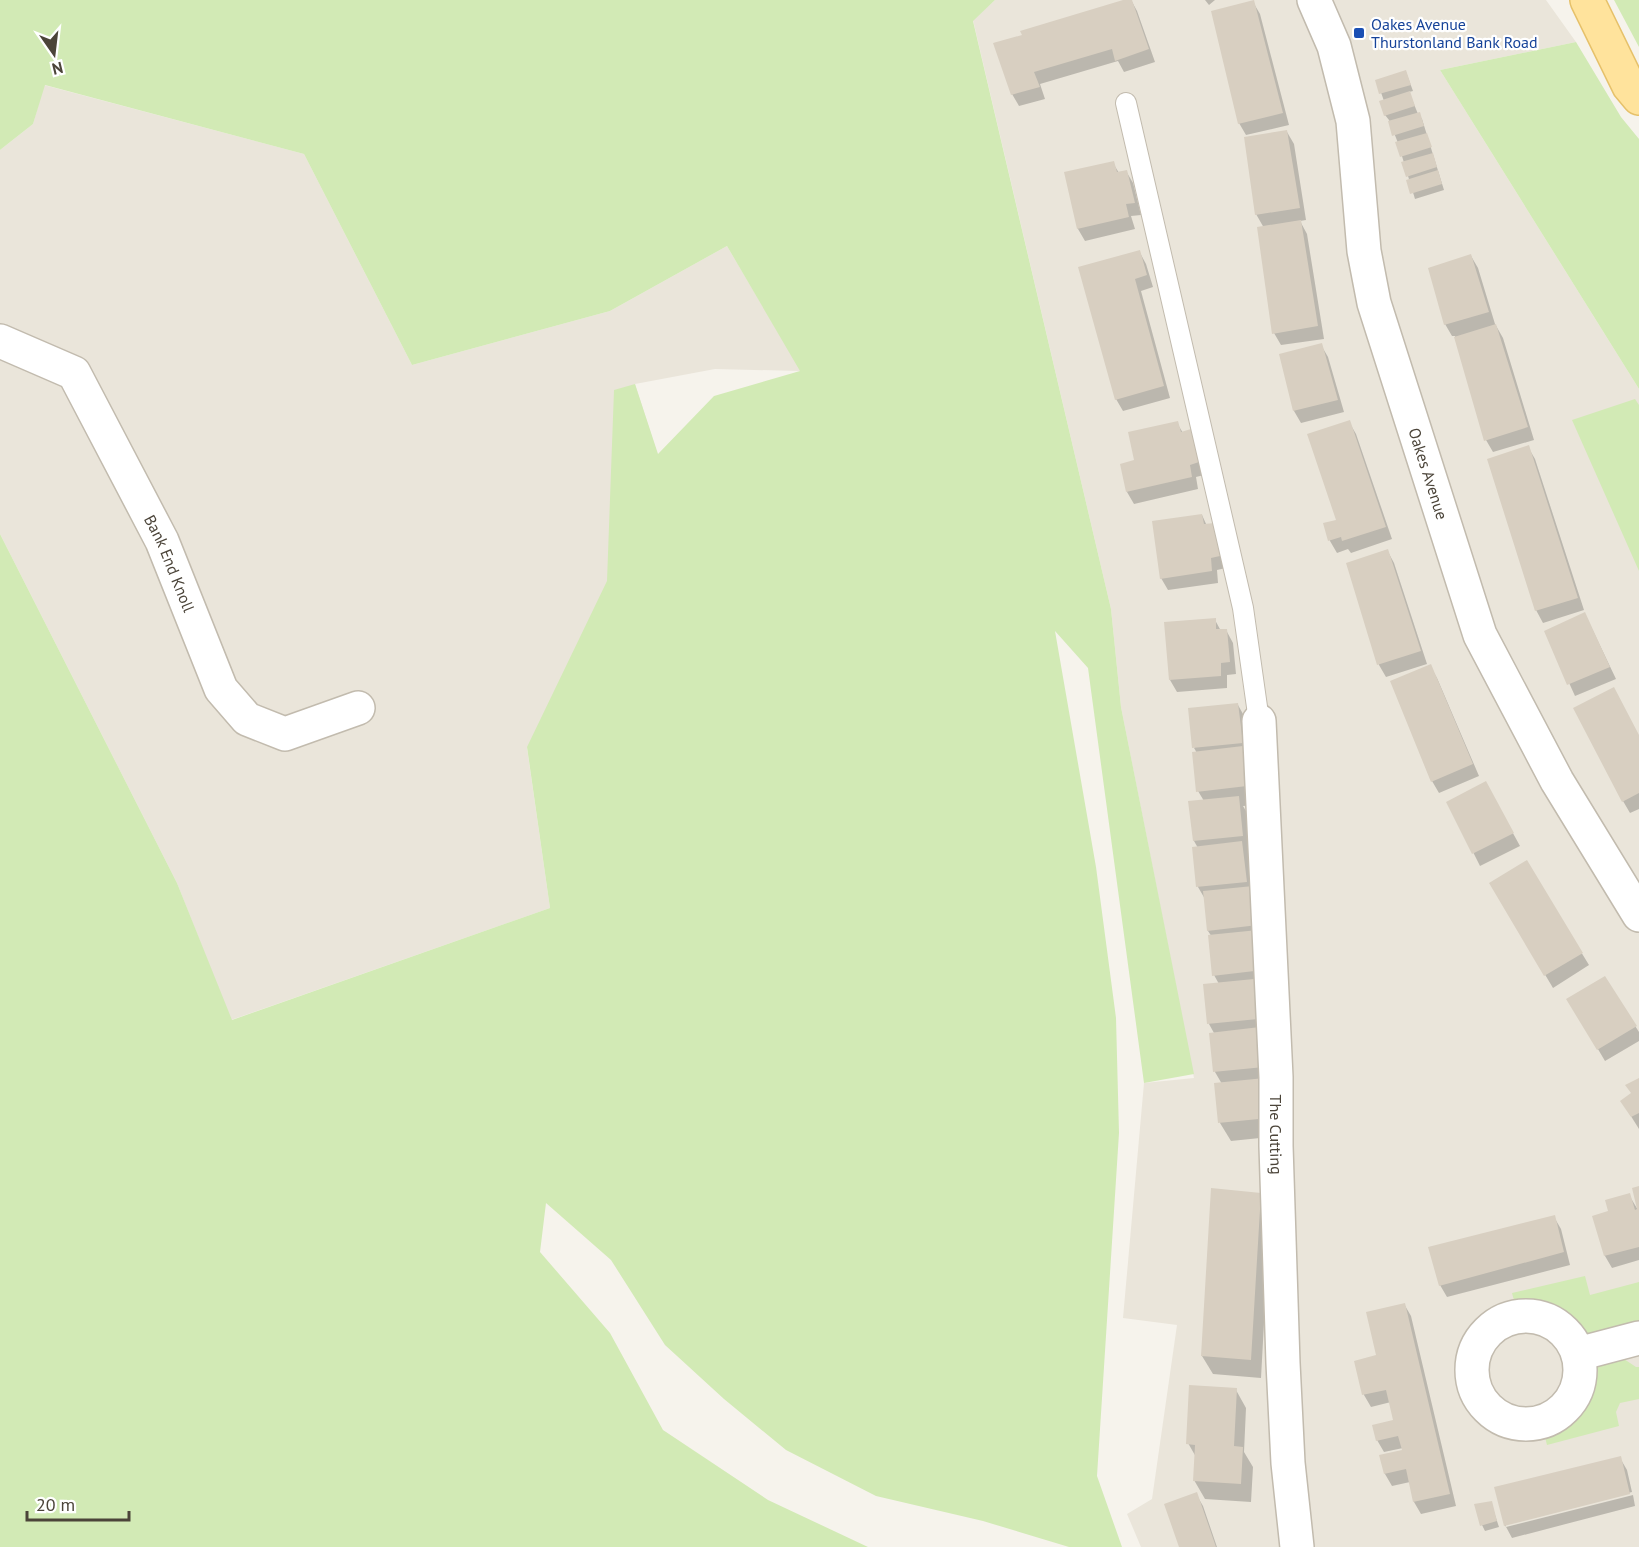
<svg xmlns="http://www.w3.org/2000/svg" width="1639" height="1547" font-family="'PT Sans',sans-serif">
<style>
.residential{fill:#eae5da}
.green{fill:#d2eab5}
.shadow{fill:#0003}
.building{fill:#d8cfc1}
.lines{fill:none;stroke-linecap:round;stroke-linejoin:round}
.lane-casing{stroke:#c2bbae;stroke-width:22}
.street-casing{stroke:#c2bbae;stroke-width:36}
.primary-casing{stroke:#e6c16a;stroke-width:36}
.lane{stroke:#fff;stroke-width:20}
.street{stroke:#fff;stroke-width:33}
.primary{stroke:#ffe39c;stroke-width:33}
.transit-dot{fill:#1a4fb4;stroke:#fff;stroke-width:2}
.labels{text-anchor:middle;stroke-width:4.5;stroke-linejoin:round;paint-order:stroke}
.transit-label{font-size:16px;fill:#164399;stroke:#fff;text-anchor:start}
.street-label{font-size:16px;fill:#4b4439;stroke:#fff}
</style>
<rect width="100%" height="100%" fill="#f6f3ec"/>
<path class="residential" d="M995 0H1546L1576 42 1440 70 1639 389V1547H1141L1127 1514 1152 1499 1177 1325 1123 1318 1144 1083 1194 1078 1121 707 1111 609 973 20Z
M44 85 304 154 412 365 610 311 727 246 801 371 715 369 635 384 674 506 527 748 550 908 231 1020 177 883 0 534V150L33 124Z"/>
<path class="green" d="M0 0H995L973 21 1111 609 1121 707 1194 1074 1144 1083 1088 668 1055 631 1096 867 1116 1018 1119 1133 1097 1476 1122 1547H1069L983 1521 876 1496 786 1450 724 1399 665 1345 611 1260 546 1203 540 1252 610 1333 663 1430 768 1500 868 1547H0V534L177 883 232 1020 550 908 527 747 607 581 614 390 635 384 658 454 714 396 800 371 727 246 610 311 412 365 304 154 45 85 33 124 0 150Z
M1614 0H1639V47Z
M1576 42 1621 117 1639 139V389L1440 70Z
M1635 399 1639 405V571L1572 420Z
M1585 1276 1590 1295 1639 1282V1329L1588 1342 1577 1325 1561 1314 1536 1301 1515 1304 1512 1293Z
M1621 1357 1636 1367H1639V1399L1620 1403 1616 1412 1619 1426 1547 1445 1544 1433C1577 1418 1590 1402 1594 1366Z"/>
<path class="shadow" d="M1127 0H1131L1137 11 1155 62 1124 72 1118 61 1040 84 1045 99 1019 106 1012 94 1024 36Z
M1205 0H1215L1209 5Z
M1253 2 1260 14 1289 125 1246 135 1239 123Z
M1406 72 1413 91 1409 92 1418 114 1422 119 1444 190 1415 199 1398 143 1389 120 1385 115 1384 101 1377 81Z
M1287 132 1294 144 1306 220 1300 221 1307 234 1324 339 1281 345 1274 333 1264 228 1256 214Z
M1113 163 1119 173 1126 171 1133 183 1141 215 1131 216 1135 229 1085 241 1078 229 1066 174Z
M1139 251 1146 264 1153 287 1141 291 1170 398 1123 411 1116 399 1080 269Z
M1471 256 1478 268 1495 324 1503 338 1534 440 1493 452 1486 440 1455 336H1452L1445 324Z
M1321 345 1328 357 1344 412 1301 423 1294 411 1281 355Z
M1349 422 1356 434 1392 539 1351 553 1348 549 1337 553 1330 541 1325 524 1337 521Z
M1177 423 1183 433 1190 431 1197 443 1204 475 1196 477 1198 489 1134 504 1127 492 1136 461Z
M1528 447 1535 459 1584 610 1543 623 1536 610Z
M1202 515 1207 526 1214 525 1226 568 1217 570 1218 583 1168 590 1161 578Z
M1387 550 1394 563 1427 664 1386 677 1379 665 1347 564Z
M1585 614 1616 679 1575 696 1546 632Z
M1215 620 1221 631 1226 630 1233 643 1236 674 1227 675V688L1177 692 1170 680Z
M1430 666 1437 678 1479 776 1439 793 1432 781Z
M1238 705 1248 723 1257 805 1243 806 1249 816 1253 854 1248 855 1252 861 1279 1136 1231 1141 1220 1123 1216 1084H1222L1215 1072 1214 1033 1209 1024 1219 984 1214 975 1212 937 1208 931 1205 899 1198 887V848L1194 841 1190 802 1204 801 1198 791 1197 753 1194 748Z
M1639 737V809L1630 813 1623 801Z
M1492 795 1520 846 1480 866 1448 802Z
M1526 862 1589 965 1553 988 1491 884Z
M1604 978 1639 1032V1041L1605 1061 1569 1000Z
M1639 1079V1129L1629 1113 1632 1094Z
M1639 1188V1260L1612 1268 1605 1256 1594 1217 1610 1212 1629 1195 1638 1210Z
M1260 1194 1270 1213 1261 1378 1213 1374 1202 1356Z
M1554 1217 1561 1229 1570 1265 1447 1297 1440 1285Z
M1404 1304 1411 1316 1456 1506 1421 1514 1414 1502 1410 1482 1392 1486 1385 1474 1381 1456 1403 1451V1448L1384 1452 1377 1440 1395 1421 1391 1402 1371 1407 1364 1395 1356 1362 1378 1356Z
M1236 1390 1246 1408 1244 1452 1253 1467 1251 1502 1205 1499 1194 1480 1196 1457 1188 1443Z
M1620 1458 1627 1470 1632 1492 1506 1524V1527L1633 1495 1635 1506 1512 1538 1505 1525 1496 1488Z
M1196 1494 1203 1506 1217 1547H1180Z
M1491 1503 1499 1527 1485 1531 1482 1525Z"/>
<path class="building" d="M1123 0H1132L1149 49 1115 61 1112 49 1034 72 1040 87 1011 95 993 43 1022 35 1020 31Z
M1254 0 1283 113 1238 124 1211 11Z
M1406 70 1411 85 1379 94 1375 80Z
M1410 91 1415 106 1384 116 1379 101Z
M1420 112 1424 126 1392 136 1388 121Z
M1287 130 1300 208 1255 215 1244 137Z
M1427 133 1432 147 1400 157 1395 142Z
M1433 153 1437 167 1406 177 1401 162Z
M1114 161 1117 172 1127 170 1135 203 1126 204 1129 217 1077 229 1064 172Z
M1438 170 1442 184 1410 194 1406 180Z
M1301 220 1318 326 1272 334 1257 227Z
M1140 250 1147 275 1135 279 1164 386 1115 400 1078 267Z
M1471 254 1489 312 1444 325 1428 268Z
M1496 324 1528 427 1484 441 1454 337Z
M1322 343 1338 400 1293 411 1279 354Z
M1350 420 1386 527 1342 541 1341 537 1328 541 1323 523 1336 520 1307 434Z
M1178 421 1181 432 1191 429 1199 462 1190 465 1192 477 1126 492 1120 464 1134 460 1128 432Z
M1529 445 1578 598 1535 611 1487 459Z
M1202 514 1204 524 1215 523 1220 556 1211 558 1212 571 1160 579 1152 521Z
M1388 549 1421 651 1377 665 1346 563Z
M1585 612 1610 667 1567 685 1544 631Z
M1216 618V629H1227L1230 662 1221 663V676L1169 680 1164 622Z
M1431 664 1473 764 1431 782 1390 681Z
M1614 687 1639 735V793L1622 802 1573 708Z
M1238 703 1243 743 1192 748 1188 708Z
M1243 746 1247 786 1196 792 1192 752Z
M1486 781 1514 833 1472 854 1446 802Z
M1239 796 1243 836 1193 841 1188 801Z
M1242 841 1247 882 1196 887 1192 847Z
M1527 860 1583 953 1544 976 1489 883Z
M1253 886 1258 925 1207 931 1203 891Z
M1258 930 1263 970 1212 976 1208 935Z
M1605 976 1637 1026 1597 1050 1566 999Z
M1254 979 1258 1019 1207 1024 1203 984Z
M1260 1027 1264 1067 1213 1072 1209 1033Z
M1265 1078 1269 1118 1218 1123 1214 1083Z
M1639 1078V1113L1631 1117 1620 1101 1631 1093 1625 1085Z
M1639 1186V1247L1604 1256 1592 1216 1608 1211 1605 1200 1630 1193 1635 1210 1637 1209 1632 1188Z
M1211 1188 1261 1193 1251 1360 1201 1356Z
M1555 1215 1564 1252 1439 1286 1428 1247Z
M1405 1303 1450 1494 1413 1502 1406 1469 1384 1474 1379 1455 1402 1450 1398 1436 1376 1441 1372 1425 1393 1420 1386 1390 1362 1395 1354 1361 1376 1355 1366 1312Z
M1189 1385 1237 1388 1234 1446 1243 1447 1241 1484 1193 1481 1195 1445 1186 1444Z
M1621 1456 1630 1494 1504 1526 1494 1487Z
M1197 1492 1216 1547H1179L1164 1504Z
M1492 1501 1497 1521 1480 1526 1474 1504Z"/>
<g class="lines">
<defs>
<path id="lane" d="M1126 103 1243 608 1259 721"/>
<g id="street">
<path id="s1" d="M1314 0 1334 46 1353 121 1364 251 1374 303 1480 635 1557 781 1639 915"/>
<path id="s2" d="M0 341 74 373 162 541 221 689 247 719 285 734 358 708"/>
<path id="s3" d="M1259 721 1276 1077V1146L1283 1363 1288 1463 1297 1547"/>
<circle cx="1526" cy="1370" r="54"/>
<path d="M1578 1354 1639 1338"/>
</g>
<path id="primary" d="M1587 0 1629 86 1639 98"/>
</defs>
<use href="#lane" class="lane-casing"/>
<use href="#street" class="street-casing"/>
<use href="#primary" class="primary-casing"/>
<use href="#lane" class="lane"/>
<use href="#street" class="street"/>
<use href="#primary" class="primary"/>
</g>
<rect class="transit-dot" x="1353" y="27" width="12" height="12" rx="3"/>
<g class="labels">
<g class="transit-label">
<text x="1371" y="30">Oakes Avenue<tspan x="1371" dy="18">Thurstonland Bank Road</tspan></text>
</g>
<g class="street-label">
<text dy="6" stroke="none"><textPath href="#s1" startOffset="490">Oakes Avenue</textPath></text>
<text dy="6" stroke="none"><textPath href="#s2" startOffset="294">Bank End Knoll</textPath></text>
<text dy="6" stroke="none"><textPath href="#s3" startOffset="414">The Cutting</textPath></text>
</g>
</g>
<g transform="translate(54 54) rotate(166)" stroke="#ffffff" stroke-width="4.5" paint-order="stroke">
<path d="M0-4.5L10 22L0 15L-10 22Z" fill="#4b4439"/>
<text y="-9" font-size="16" font-weight="bold" text-anchor="middle" fill="#4b4439">N</text>
</g>
<path d="M27 1511v9h102v-9" fill="none" stroke="#4b4439" stroke-width="3"/>
<text x="36" y="1511" font-size="18" fill="#4b4439" stroke="#ffffff" stroke-width="4.5" paint-order="stroke">20 m</text>
</svg>
